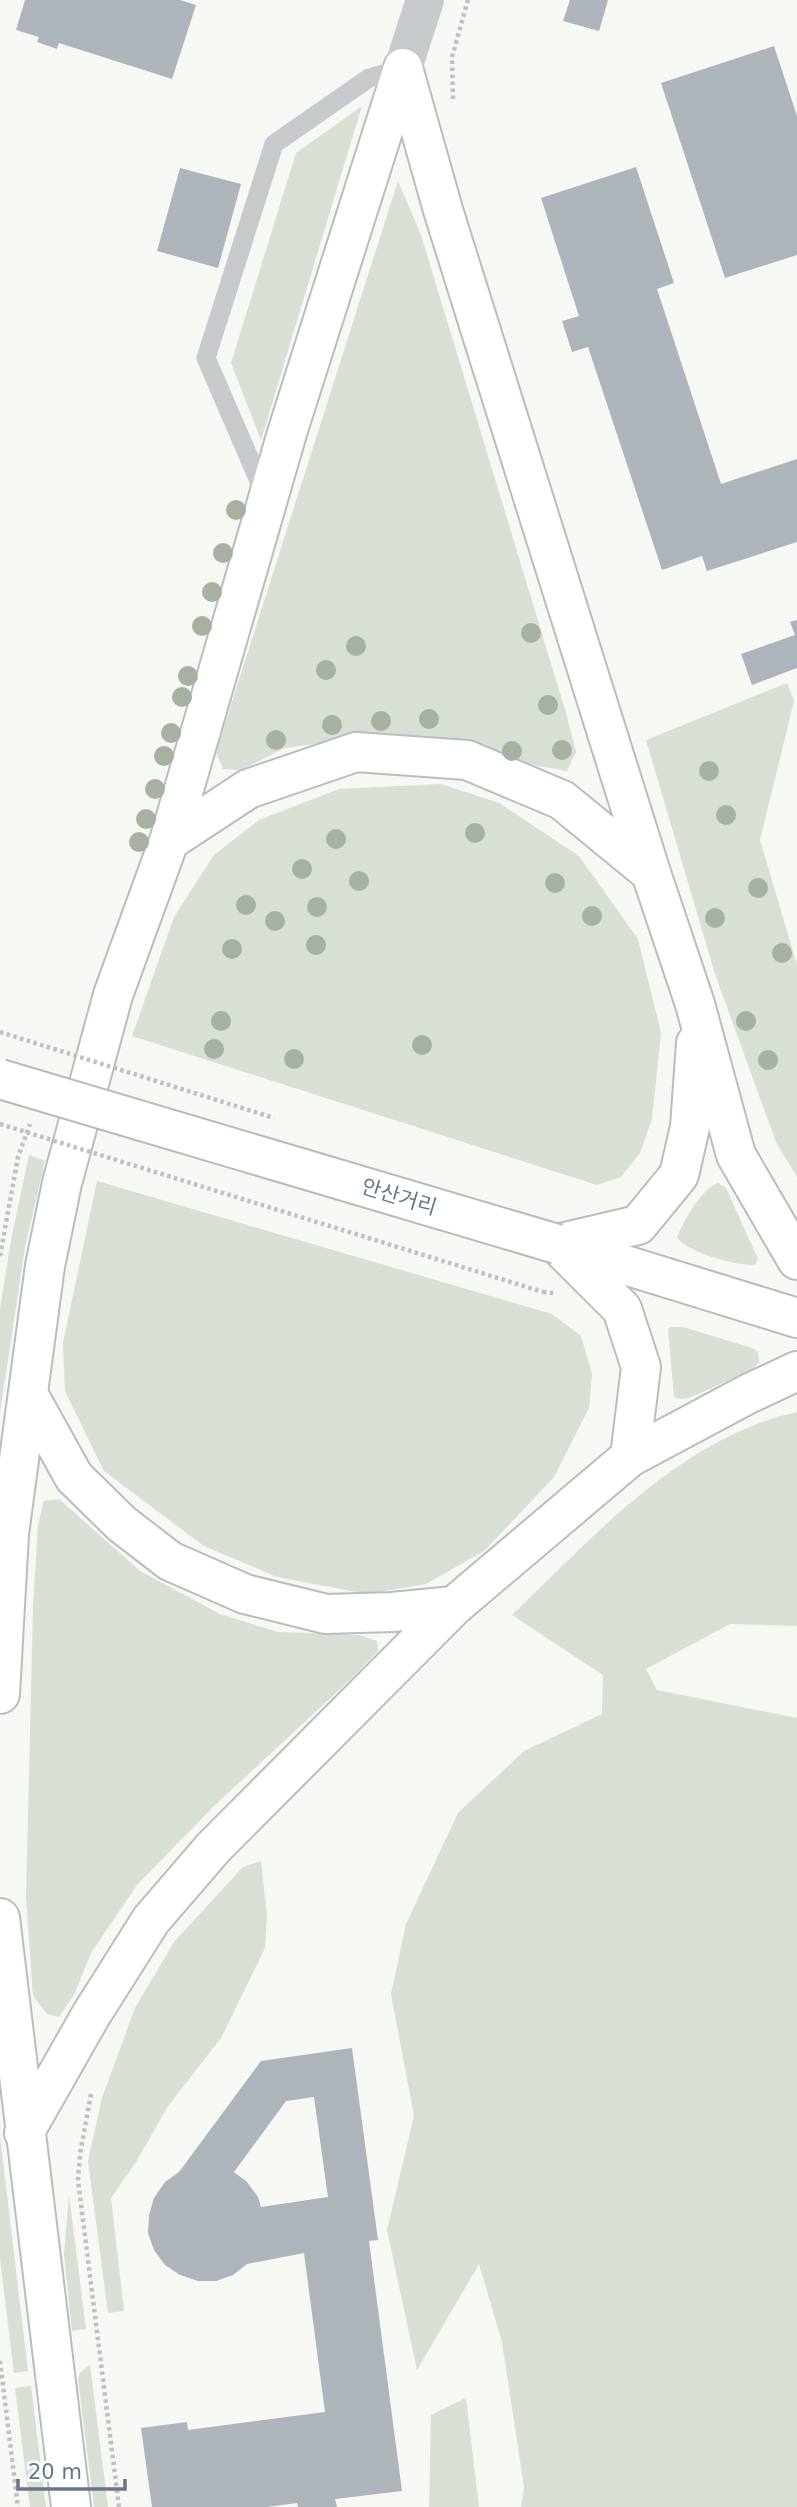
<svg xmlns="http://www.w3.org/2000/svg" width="797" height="2507" font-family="'DejaVu Sans','Noto Sans KR',sans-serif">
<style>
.green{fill:#d8dfd4}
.building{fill:#adb5bb;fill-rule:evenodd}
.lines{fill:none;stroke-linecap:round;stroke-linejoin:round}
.secondary-casing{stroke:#b9bdc2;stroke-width:42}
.primary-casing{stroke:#b7bbbf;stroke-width:42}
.path{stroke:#bec0c2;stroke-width:4.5;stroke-dasharray:3.5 3.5;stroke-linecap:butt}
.lane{stroke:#c7cacd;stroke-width:19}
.street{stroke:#c7cacd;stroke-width:38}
.secondary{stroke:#fff;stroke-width:38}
.primary{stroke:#fff;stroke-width:38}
.primary-bridge-casing{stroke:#b7bbbf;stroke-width:42;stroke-linecap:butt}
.path-bridge{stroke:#bec0c2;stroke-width:4.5;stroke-dasharray:3.5 3.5;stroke-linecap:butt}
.primary-bridge{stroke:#fff;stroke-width:38}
.tree{fill:#a6b1a2}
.labels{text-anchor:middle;stroke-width:7;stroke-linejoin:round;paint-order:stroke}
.street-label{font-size:21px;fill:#657686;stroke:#fff}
</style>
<rect width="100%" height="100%" fill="#f7f7f3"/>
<path class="green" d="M362 106 261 440 231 363 296 153Z
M398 181 421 235 566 713 576 752 567 771 528 764 483 747 417 737 345 740 285 748 241 770 223 769 216 752Z
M787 683 794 701 760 840 797 965V1177L776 1142 715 974 646 740Z
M441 784 499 803 579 856 638 939 661 1033 652 1119 640 1153 621 1177 597 1185 132 1036 174 917 214 855 259 820 339 789Z
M29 1155 45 1161 25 1247 0 1413V1309L11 1240Z
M97 1181 552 1314 581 1336 592 1374 589 1408 554 1477 484 1551 426 1584 367 1594 277 1577 204 1546 104 1471 65 1391 63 1343Z
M718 1183 726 1188 758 1259 755 1265C738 1266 685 1252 677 1237 683 1222 702 1188 718 1183Z
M671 1327H683L752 1348 758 1352 759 1362 752 1370 689 1398 680 1399 674 1397 668 1329Z
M797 1412V1626L730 1624 646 1669 657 1690 797 1718V2507H521L524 2487 502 2342 479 2264 417 2370 387 2230 414 2116 391 1994 406 1924 458 1813 524 1751 602 1714 603 1675 512 1615C594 1536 681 1438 797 1412Z
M59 1499 140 1571 220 1614 278 1632 360 1635 377 1641 378 1651 352 1678 213 1807 137 1885 91 1953 75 1993 59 2017 47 2014 33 1996 26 1897 33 1608 38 1525 44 1501Z
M261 1861 267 1916 265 1948 221 2038 168 2106 136 2162 111 2198 124 2311 108 2313 88 2161 102 2098 135 2008 174 1942 243 1867Z
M0 2136 28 2371 14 2373 0 2259Z
M69 2195 86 2329 72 2331 64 2254Z
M90 2365 108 2507H94L78 2379 80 2373Z
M31 2386 46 2507H30L15 2388Z
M466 2398 479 2507H429L431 2415Z"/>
<path class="building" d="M25 0H180L196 5 172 79 59 43 57 49 37 42 39 37 16 30Z
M570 0H608L599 31 563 21Z
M774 46 797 116V255L725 278 661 83Z
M636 167 674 283 657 289 721 484 797 459V542L707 571 702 556 662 570 588 347 572 352 562 321 579 316 541 198Z
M180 168 241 184 218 268 157 251Z
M797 620V668L752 685 741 654 795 635 790 622Z
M352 2048 378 2240 369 2241 402 2491 335 2499 337 2507H298L297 2503 267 2507H152L141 2428 187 2422 188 2430 325 2412 304 2253 247 2264 233 2275 216 2281H198L180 2275 165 2265 154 2250 148 2233 149 2215 154 2198 165 2182 179 2172 261 2061ZM314 2097 328 2197 261 2207 258 2197 247 2182 234 2172 286 2101Z"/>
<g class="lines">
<defs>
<path id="secondary" d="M403 68 443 210 651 873 695 1004 736 1155 797 1260
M169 841 248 789 356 752 467 760 562 800 651 873
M557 1244 638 1225 679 1175 690 1127 696 1043
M557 1244 622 1309 641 1367 630 1457
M28 1394 74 1477 122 1524 170 1561 245 1594 326 1614 392 1612 454 1606
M0 1694 9 1534 45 1266 62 1183 113 995 169 841 287 433 403 68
M0 1918 71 2507
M24 2133 91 2015 151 1920 213 1848 454 1606 630 1457 748 1394 797 1371"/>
<path id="primary" d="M557 1244 797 1318"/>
</defs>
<use href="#secondary" class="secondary-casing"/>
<use href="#primary" class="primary-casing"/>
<path class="path" d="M453 99 452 57 468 0
M0 1256 18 1157 30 1124
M543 1292 553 1293
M91 2094 80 2154 78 2180 119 2507
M0 2361 18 2507"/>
<path class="lane" d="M266 497 206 358 274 144 369 78 403 68"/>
<path class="street" d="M403 68 425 0"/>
<use href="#secondary" class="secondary"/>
<use href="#primary" class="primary"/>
<defs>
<path id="primary-bridge" d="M0 1079 557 1244"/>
</defs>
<use href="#primary-bridge" class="primary-bridge-casing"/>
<path class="path-bridge" d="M0 1032 274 1118
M0 1124 543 1292"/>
<use href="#primary-bridge" class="primary-bridge"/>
</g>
<g class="tree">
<circle cx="236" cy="510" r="10"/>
<circle cx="223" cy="553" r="10"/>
<circle cx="212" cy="592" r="10"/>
<circle cx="202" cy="626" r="10"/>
<circle cx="531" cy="633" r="10"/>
<circle cx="356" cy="646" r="10"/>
<circle cx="326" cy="670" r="10"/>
<circle cx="188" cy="676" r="10"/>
<circle cx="182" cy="697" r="10"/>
<circle cx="548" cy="705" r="10"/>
<circle cx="429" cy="719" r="10"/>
<circle cx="381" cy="721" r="10"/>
<circle cx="332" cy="725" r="10"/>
<circle cx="171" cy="733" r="10"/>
<circle cx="276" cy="740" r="10"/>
<circle cx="562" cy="750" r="10"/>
<circle cx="512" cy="751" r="10"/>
<circle cx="164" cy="756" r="10"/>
<circle cx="709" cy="771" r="10"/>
<circle cx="155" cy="789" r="10"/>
<circle cx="726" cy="815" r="10"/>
<circle cx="146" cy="819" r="10"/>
<circle cx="475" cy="833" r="10"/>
<circle cx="336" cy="839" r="10"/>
<circle cx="139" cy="842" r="10"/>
<circle cx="302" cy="869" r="10"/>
<circle cx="359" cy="881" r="10"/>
<circle cx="555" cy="883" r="10"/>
<circle cx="758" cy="888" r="10"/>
<circle cx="246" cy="905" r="10"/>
<circle cx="317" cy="907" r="10"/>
<circle cx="592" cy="916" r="10"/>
<circle cx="715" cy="918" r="10"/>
<circle cx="275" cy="921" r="10"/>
<circle cx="316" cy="945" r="10"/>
<circle cx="232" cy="949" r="10"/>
<circle cx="782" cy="953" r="10"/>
<circle cx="221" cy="1021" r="10"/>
<circle cx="746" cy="1021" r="10"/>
<circle cx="422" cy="1045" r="10"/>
<circle cx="214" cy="1049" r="10"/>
<circle cx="294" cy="1059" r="10"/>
<circle cx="768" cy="1060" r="10"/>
</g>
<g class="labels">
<g class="street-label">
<text transform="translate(399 1197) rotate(17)" y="7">안산거리</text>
</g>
</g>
<path d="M18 2479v10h107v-10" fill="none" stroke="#657686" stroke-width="3.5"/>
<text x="28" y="2479" font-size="21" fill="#657686" stroke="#ffffff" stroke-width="5" paint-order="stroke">20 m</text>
</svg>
